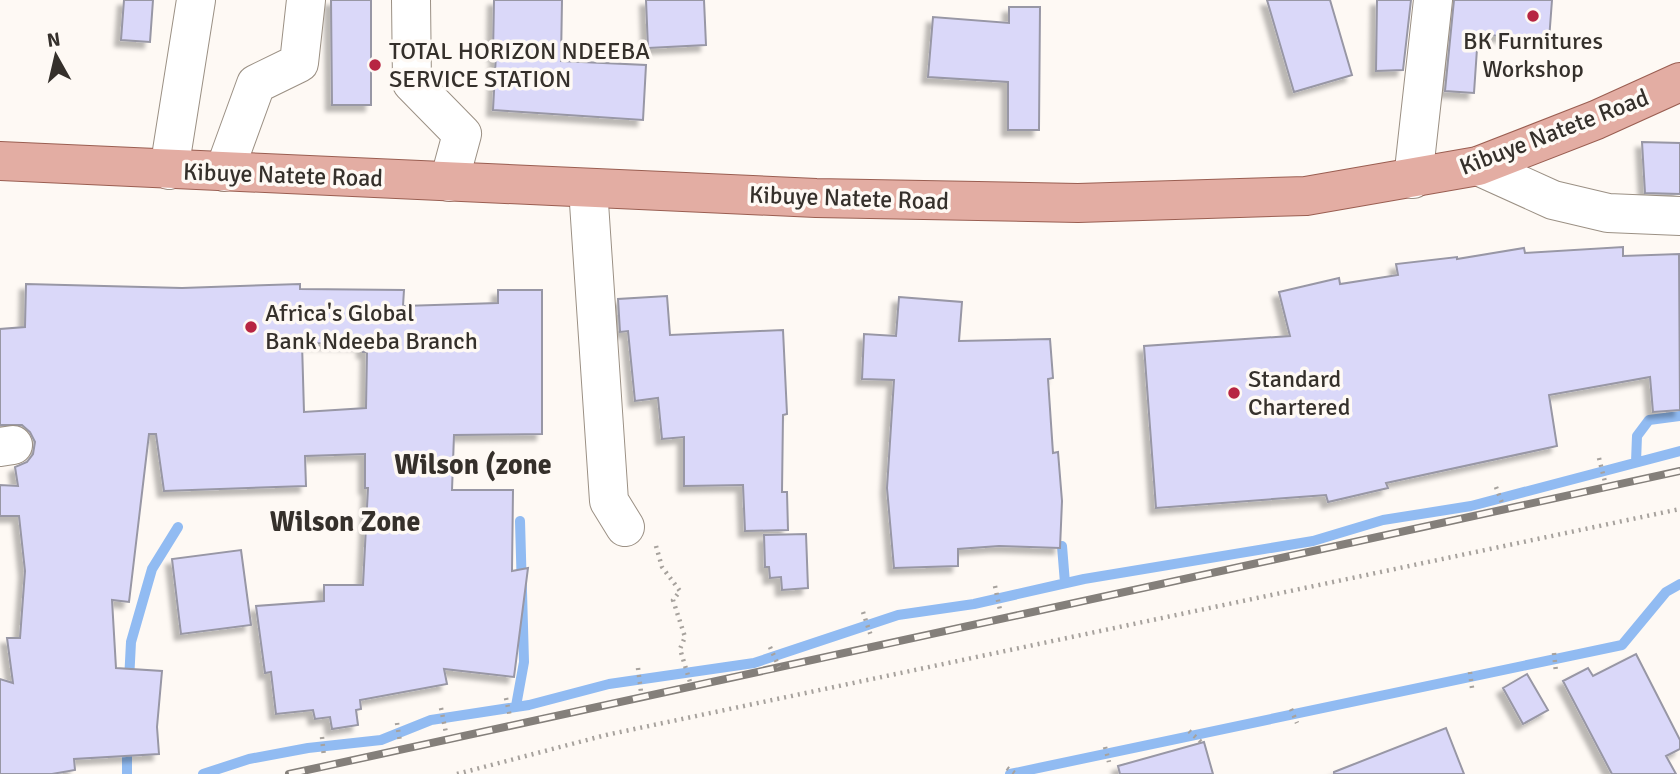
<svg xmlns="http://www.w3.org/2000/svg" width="1680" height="774" font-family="Signika,sans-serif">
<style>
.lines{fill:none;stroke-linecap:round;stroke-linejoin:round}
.stream{stroke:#91bbf2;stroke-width:10}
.building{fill:#dad8f9;stroke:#9897a5;stroke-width:2;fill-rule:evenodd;filter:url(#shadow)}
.minor-casing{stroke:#9b9084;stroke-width:40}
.major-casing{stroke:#9a5e51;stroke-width:40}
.path{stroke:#a7a29d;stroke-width:4.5;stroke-dasharray:2 5;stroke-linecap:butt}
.minor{stroke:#fff;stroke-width:38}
.major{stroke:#e3ada3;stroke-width:38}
.rail-casing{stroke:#847f7a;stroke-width:8}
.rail{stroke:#fef9f4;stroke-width:5;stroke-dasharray:16;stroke-linecap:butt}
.path-bridge{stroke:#a7a29d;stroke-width:4.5;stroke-dasharray:2 5;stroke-linecap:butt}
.poi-dot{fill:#b72542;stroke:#fef9f4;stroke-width:2.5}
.labels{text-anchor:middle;stroke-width:7;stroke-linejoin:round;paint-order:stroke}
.poi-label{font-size:24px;fill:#35302b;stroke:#fef9f4;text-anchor:start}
.street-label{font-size:24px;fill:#35302b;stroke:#fef9f4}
.quarter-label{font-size:28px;font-weight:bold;fill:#35302b;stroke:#fef9f4}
</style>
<defs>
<filter id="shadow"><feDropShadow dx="-6" dy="6" stdDeviation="2" flood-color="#0004"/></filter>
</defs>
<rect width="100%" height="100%" fill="#fef9f4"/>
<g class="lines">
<path class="stream" d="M1636 462 1637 436 1649 420 1680 416
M1062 546 1065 583
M129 681 131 642 152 569 178 527
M516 706 524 662 520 521
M127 743V774
M203 774 249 759 308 748 381 740 431 720 529 705 609 684 754 663 898 615 974 604 1084 579 1313 541 1383 520 1471 506 1680 451
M1010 774 1622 645 1666 592 1680 584"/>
</g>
<path class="building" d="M124 0H153L150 42 121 40Z
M331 0H371V105H332Z
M494 0H562L561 61 646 65 643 120 493 110 496 54H493Z
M646 0H704L706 45 648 48Z
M1267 0H1330L1352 75 1294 92Z
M1377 0H1411L1403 70 1376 71Z
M1454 0H1552L1549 40 1478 34 1474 93 1445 91Z
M1009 7H1040L1039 130H1008V82L928 77 933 17 1009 23Z
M1642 142 1680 143V194L1645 193Z
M1623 247V256L1679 254 1680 410 1653 412 1650 377 1549 395 1557 446 1386 483 1388 488 1328 502 1326 495 1156 508 1144 346 1290 336 1279 292 1339 278 1340 284 1398 275 1396 264 1457 257V259L1524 248 1525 253Z
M26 284 182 288 300 284V289L404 290 403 306 498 303V290H542V434L454 435 452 490H513L512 571 528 568 514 677 444 669 447 684 360 700 361 709 356 710 358 725 332 729 330 717 315 719 313 710 276 714 271 672 265 673 256 606 324 601V585H363L368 488H365V454L305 456 306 486 164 491 156 434H149L129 602 112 600 116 668 162 671 157 727 159 754 74 759 75 770 52 774H0V679L13 683 7 638H20L25 571 19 516H0V485L18 486 15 467 27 462 33 454 35 442 30 432 22 425H0V329L25 327ZM302 343 363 344V352H367L366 408 304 412Z
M667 296 670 335 783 330 787 414 783 415 782 492H787L788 530 745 531 743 485 684 486V437L662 439 658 398 635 401 628 331 620 332 618 299Z
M899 297 962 302 959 341 1050 339 1053 378 1048 379 1053 453 1058 452 1062 501 1060 548 999 546 958 549V566L894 568 887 488 894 380 862 379 864 334 896 336Z
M806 534 808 588 782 590 781 577 770 578 769 567H765L764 535Z
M241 550 251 625 181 634 172 559Z
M1636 654 1680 740V749L1666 756 1676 774H1612L1563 681 1588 668 1593 676Z
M1527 674 1548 710 1523 724 1503 688Z
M1446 728 1464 774H1334V772Z
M1204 742 1213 774H1120L1118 766Z"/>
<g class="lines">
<defs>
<path id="minor" d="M411 0 412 83 462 134 449 182
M1478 166 1553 200 1608 213 1680 216
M169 170 196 0
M224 172 256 84 299 63 306 0
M1413 179 1433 0
M588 188 609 501 625 527
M0 447 13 445"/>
<path id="major" d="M0 161 816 198 1078 203 1306 196 1478 166 1596 120 1680 82"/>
</defs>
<use href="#minor" class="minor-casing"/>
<use href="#major" class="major-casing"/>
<path class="path" d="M1599 458 1605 482
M1496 487 1504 508
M656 546 662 567 680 591 673 600 685 637 680 649 690 682
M995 586 1000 610
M863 612 871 636
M1554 653 1556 672
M638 668 641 692
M1470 672 1472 688
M506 698 510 717
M441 708 446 733
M1291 709 1297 723
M397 723 400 742
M1189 731 1201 742
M322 737 324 757
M1105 747 1109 762
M1007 768 1016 774
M457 774 606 735 1680 509"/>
<use href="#minor" class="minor"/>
<use href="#major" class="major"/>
<defs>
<path id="rail" d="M289 774 1680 471"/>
</defs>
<use href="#rail" class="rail-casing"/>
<use href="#rail" class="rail"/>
<path class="path-bridge" d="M770 647 779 667"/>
</g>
<g class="poi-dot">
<circle cx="1533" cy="16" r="7"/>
<circle cx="375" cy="65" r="7"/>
<circle cx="251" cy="327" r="7"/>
<circle cx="1234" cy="393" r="7"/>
</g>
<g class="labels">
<g class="poi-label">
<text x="1533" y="49" text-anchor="middle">BK Furnitures<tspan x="1533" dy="28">Workshop</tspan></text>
<text x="389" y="59">TOTAL HORIZON NDEEBA<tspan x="389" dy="28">SERVICE STATION</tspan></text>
<text x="265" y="321">Africa's Global<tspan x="265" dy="28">Bank Ndeeba Branch</tspan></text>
<text x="1248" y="387">Standard<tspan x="1248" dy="28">Chartered</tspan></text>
</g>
<g class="street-label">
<text transform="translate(1554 132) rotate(-21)" y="8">Kibuye Natete Road</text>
<text transform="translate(283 175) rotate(2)" y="8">Kibuye Natete Road</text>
<text transform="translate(849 198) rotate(2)" y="8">Kibuye Natete Road</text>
</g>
<g class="quarter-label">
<text x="473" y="474">Wilson (zone</text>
<text x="345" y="531">Wilson Zone</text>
</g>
</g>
<g transform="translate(56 56) rotate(352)" stroke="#fef9f4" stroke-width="5" paint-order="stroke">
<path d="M0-5L12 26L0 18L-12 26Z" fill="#35302b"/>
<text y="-10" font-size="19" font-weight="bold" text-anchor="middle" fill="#35302b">N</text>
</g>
</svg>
